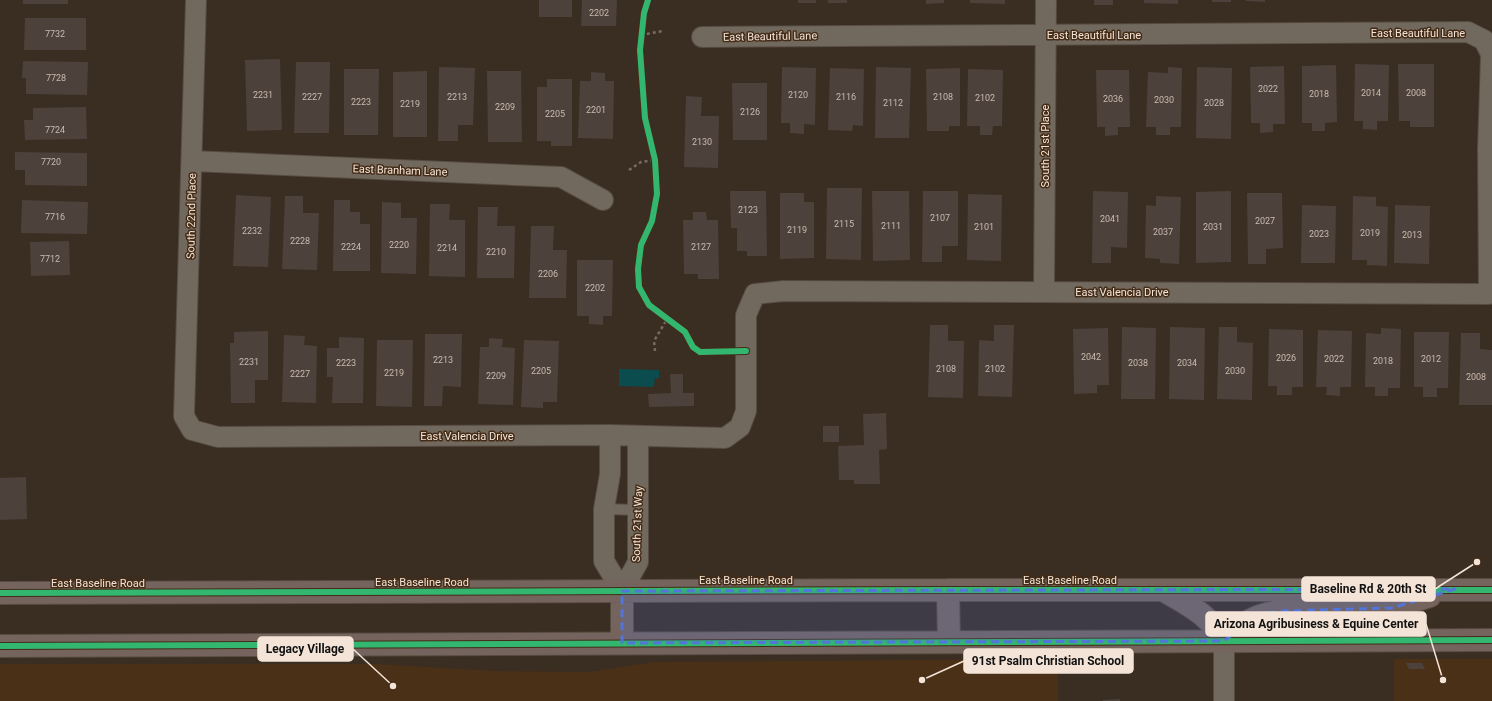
<svg xmlns="http://www.w3.org/2000/svg" width="1492" height="701" font-family="Roboto,sans-serif">
<style>
.built{fill:#4b3018}
.water{fill:#0b4c4e}
.building{fill:#4d413b}
.lines{fill:none;stroke-linecap:round;stroke-linejoin:round}
.lane-casing{stroke:#564b41;stroke-width:12}
.street-casing{stroke:#564b41;stroke-width:22}
.primary-casing{stroke:#564b41;stroke-width:24}
.path{stroke:#766c63;stroke-width:2.5;stroke-dasharray:3 3;stroke-linecap:butt}
.lane{stroke:#71685e;stroke-width:10}
.street{stroke:#71685e;stroke-width:20}
.primary{stroke:#74645d;stroke-width:22}
.cycleway-casing{stroke:#442c17;stroke-width:8}
.cycleway{stroke:#33b770;stroke-width:6}
.marked{fill:#5374d8;fill-opacity:0.2;stroke:#5374d8;stroke-width:3;stroke-dasharray:8 5;stroke-linejoin:round}
.labels{text-anchor:middle;stroke-width:3;stroke-linejoin:round;paint-order:stroke}
.number-label{font-size:9px;fill:#cabbb0}
.street-label{font-size:11px;fill:#f4e4d7;stroke:#442c17}
.leader{fill:none;stroke:#f4e4d7;stroke-width:1.5}
.callout-dot{fill:#f4e4d7;stroke:#442c17;stroke-width:1.5}
.callout{fill:#f4e4d7;stroke:#f4e4d7;stroke-width:1.5}
.callout-label{font-size:12px;text-anchor:middle;font-weight:bold;fill:#111}
</style>
<rect width="100%" height="100%" fill="#3a2d22"/>
<path class="built" d="M1058 659V701H0V664H376L496 671 588 672 654 662Z
M1394 659H1492V701H1394Z"/>
<path class="water" d="M619 369 659 370V378H655L654 387 619 386Z"/>
<path class="building" d="M23 0H68V4H23Z
M539 0H572V17H539Z
M582 0H617L616 26H581Z
M798 0H816V3H798Z
M828 0H847V3H828Z
M926 0H944V3L926 4Z
M970 0H1005V4L970 3Z
M1094 0H1113V5H1094Z
M1144 0H1178V4L1144 3Z
M1212 0H1231V2H1212Z
M1246 0H1265V2L1246 1Z
M25 18H86V50H24Z
M280 59 282 130 247 131 245 60Z
M23 61 88 62 87 95 26 94V78H22Z
M296 62H330L329 133H294Z
M1355 64 1389 65 1388 121H1377V130L1363 129V121H1354Z
M1398 64H1434V127H1410V121H1399Z
M1336 65 1337 122 1325 123V131H1312V123H1302V66Z
M1284 66 1285 124H1273V132L1260 133V123H1251L1250 67Z
M439 67 475 68 473 125H458V141H438Z
M782 67 816 68 815 125 804 124V134L790 133V123H781Z
M876 67 911 68 909 138H875Z
M1168 67 1182 68 1181 127H1170V135H1156V127H1146L1148 72 1168 73Z
M1197 67 1232 68 1231 139 1196 138Z
M830 68 864 69 863 126 853 125 852 131 828 130Z
M960 68V126H949V131H927L926 69Z
M344 69H379L378 135H344Z
M968 69 1003 70 1002 126H993L992 135H980V126H967Z
M1096 70H1129L1130 127H1118V135L1105 136V127H1097Z
M427 71V137H393V72Z
M487 71H521L522 142H488Z
M591 72 605 73V81H614L613 139 578 138 580 81H591Z
M547 79H572V146H551V141H537V87H547Z
M732 83H767V140H733Z
M686 96 702 97 701 116H719L718 168 684 167Z
M86 107 87 139 25 140 24 120H33V108Z
M15 152 87 153V186L25 185V170H15Z
M827 188H862L861 260 826 259Z
M730 191H766L767 256H747V251H737V228H731Z
M872 191H909L910 260 873 261Z
M923 191H958V246H942V262H922Z
M1093 191 1128 192 1127 248 1111 247V263H1092Z
M1231 191V262L1196 263V192Z
M780 193H804V202H814V258L780 259Z
M1247 193H1282L1283 248 1266 249V264H1248Z
M968 194 1002 195 1001 261 967 260Z
M236 195 271 197 268 267 233 266Z
M285 196H303V213H319L317 270 282 269Z
M1156 196 1181 197 1179 264 1160 263V259L1145 258 1146 205 1156 206Z
M1353 196 1376 197V206L1388 207 1387 266 1367 265V260H1352Z
M22 200 88 202 87 234 21 233Z
M334 200H350V212H360V224H370V271H333Z
M382 202 401 203V218H417L416 274 381 273Z
M430 204H450L449 220H465V277L429 276Z
M1302 205 1336 206 1335 263H1301Z
M1395 205 1430 206 1429 264 1394 263Z
M478 207H498L497 226H515L514 278H477Z
M693 212H706L707 220H718L719 279H698V274H684L683 220H693Z
M531 226H554L553 250H567L566 298H529Z
M69 241 70 275 31 276 30 242Z
M577 260H613L612 316H603V325L589 324V316H577Z
M930 325H948V341H964L963 398 928 397Z
M994 325H1014L1012 397 978 396 979 340 994 341Z
M1122 327 1156 328 1155 399H1121Z
M1170 327 1205 328 1204 400 1169 399Z
M1219 327H1237V342L1253 343 1252 400 1217 399Z
M1108 328 1109 385H1097V393L1074 394 1073 329Z
M1381 328 1401 329 1400 388H1388V396H1375V387H1365L1366 333 1381 334Z
M1269 329 1303 330V387H1292V395H1277V386H1268Z
M1318 330 1352 331 1351 387H1340V396L1326 395 1327 387H1316Z
M268 331V380H255V403H231L230 343H234V332Z
M1414 332H1449L1448 388H1437V397H1423V387H1414Z
M1461 333H1480V349L1492 350V405H1459Z
M425 334H462L461 387 443 386 442 406H424Z
M284 335 305 336 304 345 317 346 316 403 282 402Z
M339 337 364 338 363 403H332L333 377H327V348H339Z
M489 338 503 339 502 347 515 348 513 405 478 404 480 347H489Z
M377 340H413L412 407 376 406Z
M524 340 559 341 557 402H543V408L521 407Z
M670 374H683V393H694V406L649 407 648 394 671 393Z
M886 413 887 449 879 450 880 484H854V480H839L838 446 864 445 863 414Z
M823 426H839V442H823Z
M26 477 27 519 0 520V478Z
M1406 663H1422L1425 669H1409Z
M1120 699V701H1103V700Z"/>
<g class="lines">
<defs>
<path id="lane" d="M604 509 638 510"/>
<path id="street" d="M196 0 184 416 192 430 218 437 610 435 725 438 740 427 746 411V315L755 294 784 291 1489 294 1488 149 1491 54 1484 40 1468 32 702 37
M192 161 561 177 603 200
M1044 291 1046 0
M610 435V474L604 509V561L622 591 638 562V436
M1224 641V701"/>
<path id="primary" d="M948 590 949 642
M1163 590C1188 605 1209 614 1224 641 1245 622 1252 616 1280 611L1392 608 1430 596
M0 593 948 590H1492
M622 643V591
M0 646 1492 640"/>
</defs>
<use href="#lane" class="lane-casing"/>
<use href="#street" class="street-casing"/>
<use href="#primary" class="primary-casing"/>
<path class="path" d="M648 0 644 13 640 50 645 118 655 160 657 194 652 221 641 245 638 269 639 287 649 305 685 332 693 347 700 352 728 351
M641 35 663 31
M629 170 641 162 655 160
M655 351 654 341 667 319"/>
<use href="#lane" class="lane"/>
<use href="#street" class="street"/>
<use href="#primary" class="primary"/>
<defs>
<path id="cycleway" d="M648 0 644 13 640 50 645 118 655 160 657 194 652 221 641 245 638 269 639 287 649 305 685 332 693 347 700 352 746 351
M0 593 948 590H1492
M0 646 1492 640"/>
</defs>
<use href="#cycleway" class="cycleway-casing"/>
<use href="#cycleway" class="cycleway"/>
</g>
<path class="marked" d="M1455 589 1392 608 1280 611 1257 615 1224 641 622 643V591Z"/>
<g class="labels">
<g class="number-label">
<text x="599" y="16">2202</text>
<text x="55" y="37">7732</text>
<text x="56" y="81">7728</text>
<text x="1268" y="92">2022</text>
<text x="1371" y="96">2014</text>
<text x="1416" y="96">2008</text>
<text x="1319" y="97">2018</text>
<text x="263" y="98">2231</text>
<text x="798" y="98">2120</text>
<text x="312" y="100">2227</text>
<text x="457" y="100">2213</text>
<text x="846" y="100">2116</text>
<text x="943" y="100">2108</text>
<text x="985" y="101">2102</text>
<text x="1113" y="102">2036</text>
<text x="1164" y="103">2030</text>
<text x="361" y="105">2223</text>
<text x="893" y="106">2112</text>
<text x="1214" y="106">2028</text>
<text x="410" y="107">2219</text>
<text x="505" y="110">2209</text>
<text x="596" y="113">2201</text>
<text x="750" y="115">2126</text>
<text x="555" y="117">2205</text>
<text x="55" y="133">7724</text>
<text x="702" y="145">2130</text>
<text x="51" y="165">7720</text>
<text x="748" y="213">2123</text>
<text x="55" y="220">7716</text>
<text x="940" y="221">2107</text>
<text x="1110" y="222">2041</text>
<text x="1265" y="224">2027</text>
<text x="844" y="227">2115</text>
<text x="891" y="229">2111</text>
<text x="984" y="230">2101</text>
<text x="1213" y="230">2031</text>
<text x="797" y="233">2119</text>
<text x="252" y="234">2232</text>
<text x="1163" y="235">2037</text>
<text x="1370" y="236">2019</text>
<text x="1319" y="237">2023</text>
<text x="1412" y="238">2013</text>
<text x="300" y="244">2228</text>
<text x="399" y="248">2220</text>
<text x="351" y="250">2224</text>
<text x="701" y="250">2127</text>
<text x="447" y="251">2214</text>
<text x="496" y="255">2210</text>
<text x="50" y="262">7712</text>
<text x="548" y="277">2206</text>
<text x="595" y="291">2202</text>
<text x="1091" y="360">2042</text>
<text x="1286" y="361">2026</text>
<text x="1334" y="362">2022</text>
<text x="1431" y="362">2012</text>
<text x="443" y="363">2213</text>
<text x="1383" y="364">2018</text>
<text x="249" y="365">2231</text>
<text x="346" y="366">2223</text>
<text x="1138" y="366">2038</text>
<text x="1187" y="366">2034</text>
<text x="946" y="372">2108</text>
<text x="995" y="372">2102</text>
<text x="541" y="374">2205</text>
<text x="1235" y="374">2030</text>
<text x="394" y="376">2219</text>
<text x="300" y="377">2227</text>
<text x="496" y="379">2209</text>
<text x="1476" y="380">2008</text>
</g>
<g class="street-label">
<text x="1418" y="37">East Beautiful Lane</text>
<text x="1094" y="39">East Beautiful Lane</text>
<text transform="translate(770 36) rotate(-1)" y="4">East Beautiful Lane</text>
<text transform="translate(1045 146) rotate(-90)" y="4">South 21st Place</text>
<text transform="translate(400 170) rotate(2)" y="4">East Branham Lane</text>
<text transform="translate(191 216) rotate(-89)" y="4">South 22nd Place</text>
<text x="1122" y="296">East Valencia Drive</text>
<text x="467" y="440">East Valencia Drive</text>
<text transform="translate(637 524) rotate(-88)" y="4">South 21st Way</text>
<text x="746" y="584">East Baseline Road</text>
<text x="1070" y="584">East Baseline Road</text>
<text x="422" y="586">East Baseline Road</text>
<text x="98" y="587">East Baseline Road</text>
</g>
</g>
<path class="leader" d="M1477 562L1435 589M1443 680L1426 624M393 686L353 649M922 680L964 661"/>
<g class="callout-dot">
<circle cx="1477" cy="562" r="4"/>
<circle cx="1443" cy="680" r="4"/>
<circle cx="393" cy="686" r="4"/>
<circle cx="922" cy="680" r="4"/>
</g>
<g class="callout">
<rect x="1302" y="577" width="133" height="24" rx="4"/>
<rect x="1206" y="612" width="220" height="24" rx="4"/>
<rect x="258" y="637" width="95" height="24" rx="4"/>
<rect x="964" y="649" width="169" height="24" rx="4"/>
</g>
<g class="callout-label">
<text x="1368" y="593">Baseline Rd &amp; 20th St</text>
<text x="1316" y="628">Arizona Agribusiness &amp; Equine Center</text>
<text x="305" y="653">Legacy Village</text>
<text x="1048" y="665">91st Psalm Christian School</text>
</g>
</svg>
